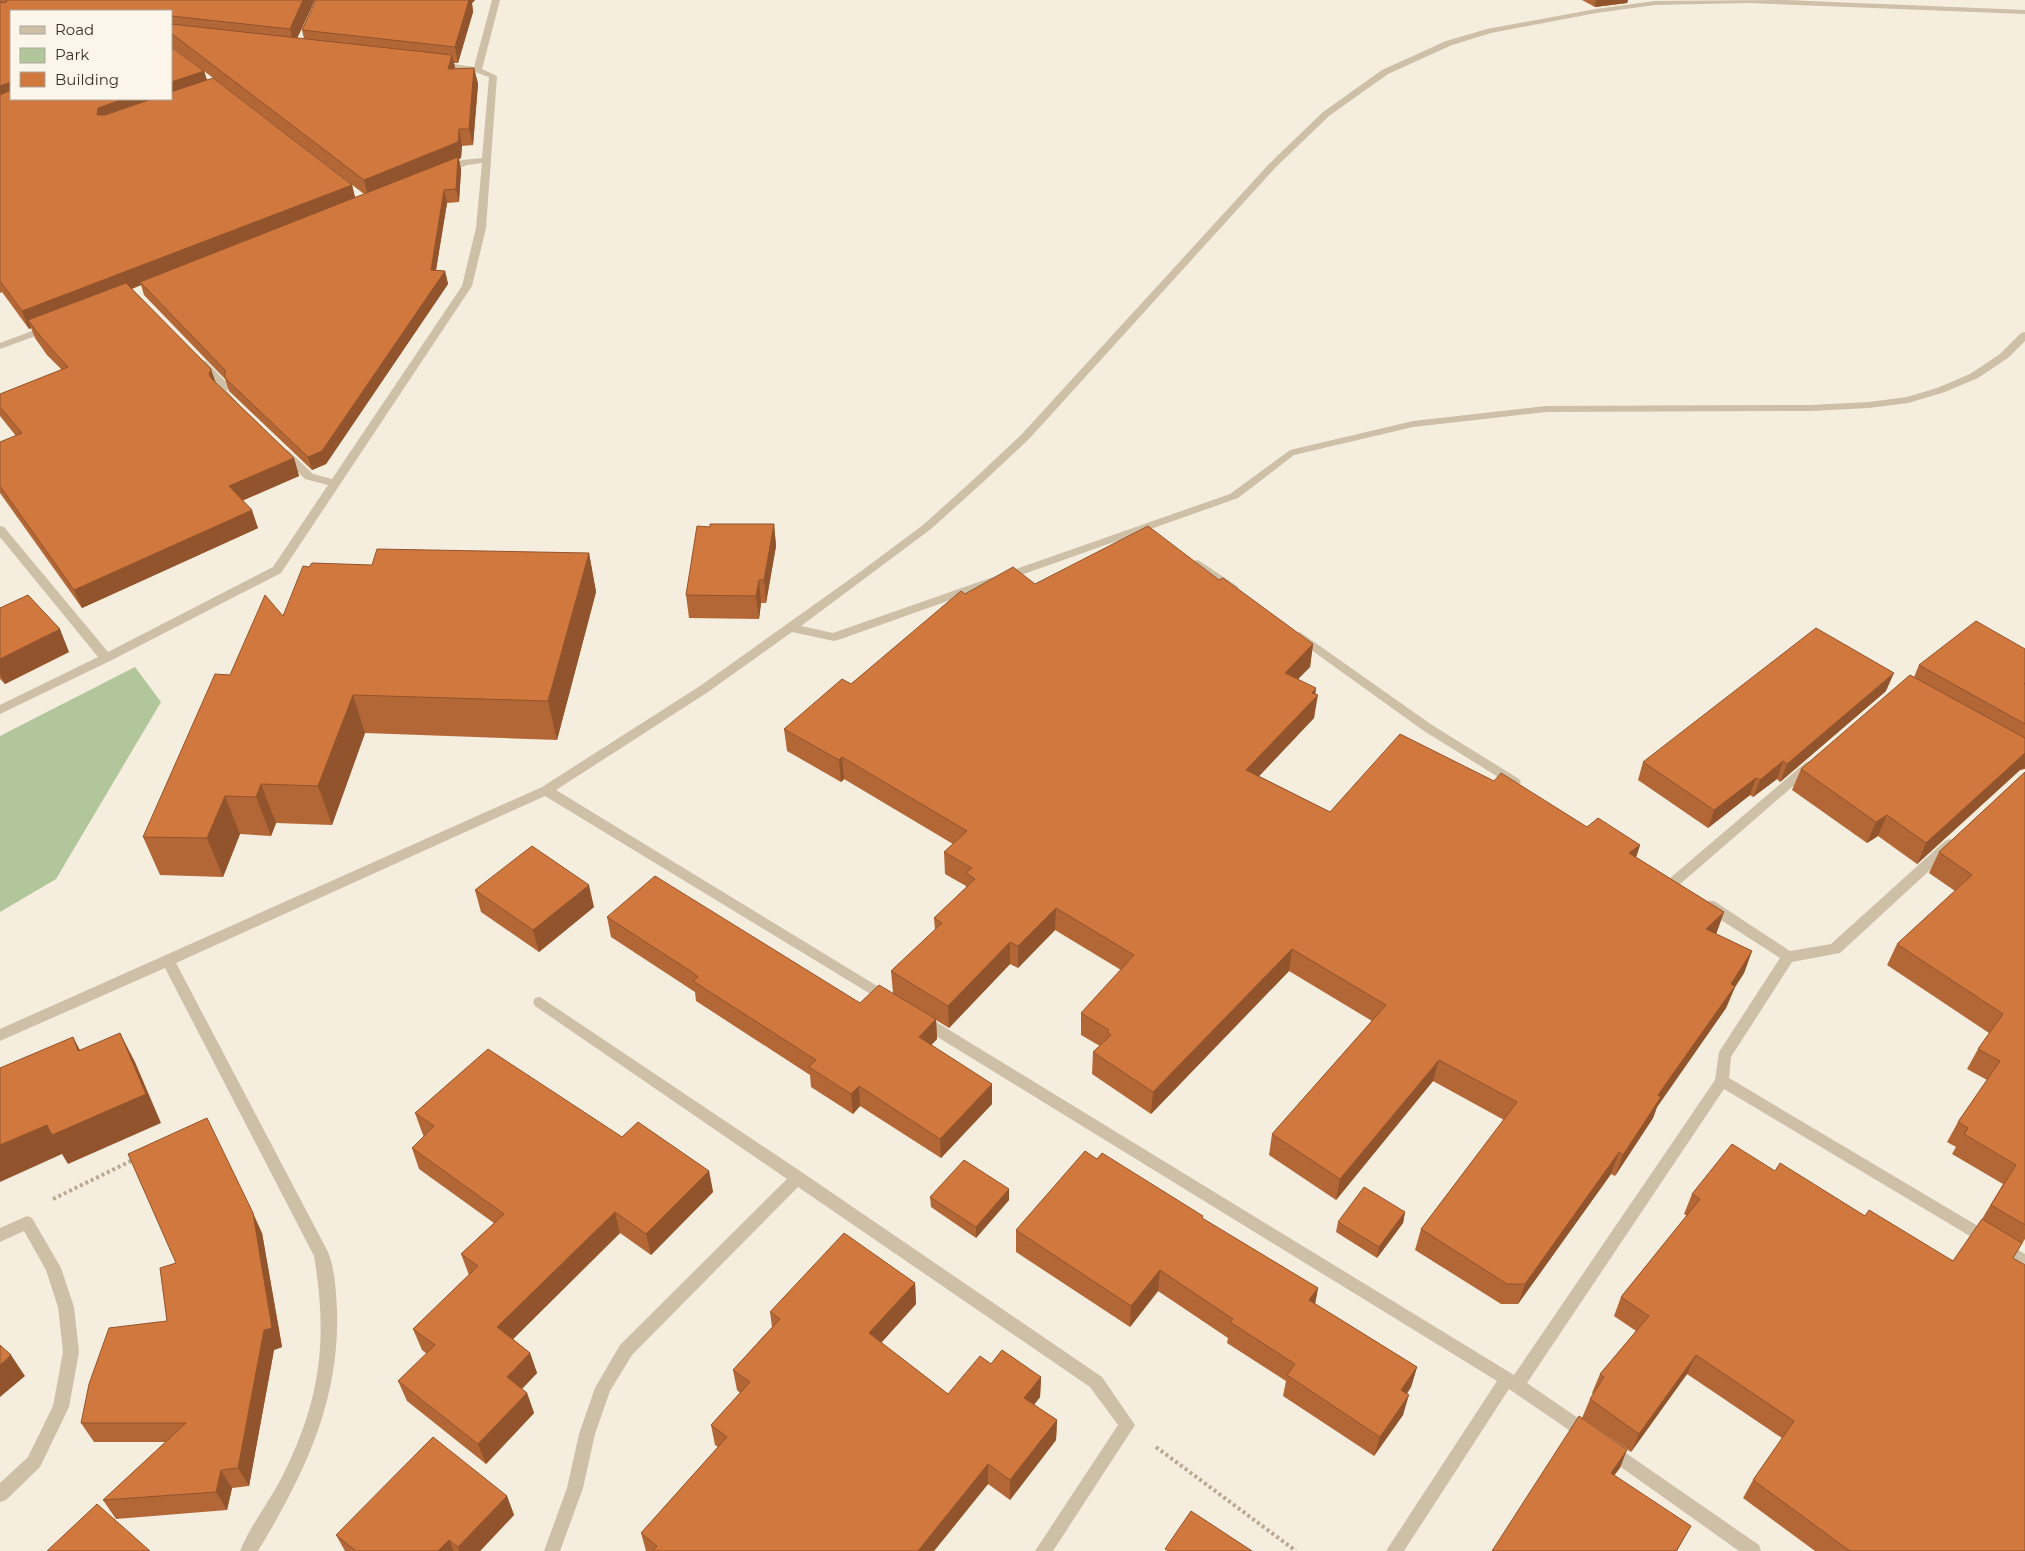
<svg xmlns="http://www.w3.org/2000/svg" width="2025" height="1551" font-family="Montserrat,sans-serif">
<style>
.green{fill:#b1c69b}
.lines{fill:none;stroke-linecap:round;stroke-linejoin:round}
.path{stroke:#baa991;stroke-width:4;stroke-dasharray:3 3;stroke-linecap:butt}
.minor{fill:#cebfa7;fill-rule:evenodd}
.wall{fill:#b46736;fill-rule:evenodd}
.shaded-wall{fill:#92542c}
.building{fill:#d1783f;stroke:#92542c}
</style>
<rect width="100%" height="100%" fill="#f5eddd"/>
<path class="green" d="M135 667 161 702 56 879 0 912V736Z"/>
<g class="lines">
<path class="path" d="M53 1199 135 1159
M1156 1447 1296 1551"/>
<path class="minor" d="M492 0H500L482 69 497 76 486 228 472 286 281 573 110 661 0 714V705L98 657 0 537V526L4 527 108 652 273 567 328 485 305 479 279 452 284 449 288 450 313 474 332 479 462 286 476 228 482 163 467 165 446 173 441 170 462 160 482 158 489 77 475 72 440 68 436 65 440 62 474 67Z
M1785 0 2025 10V14L1749 3 1655 5 1596 13 1491 33 1452 45 1388 74 1329 116 1275 168 1029 439 981 484 931 529 801 626 833 633 1230 494 1290 450 1413 421 1546 406 1811 405 1869 402 1907 397 1937 388 1970 374 2000 354 2021 333 2025 332V341L2008 358 1978 378 1945 392 1908 403 1869 408 1811 411 1546 412 1413 427 1294 455 1238 498 838 640 834 641 792 632 708 692 556 790 892 995 894 999 892 1003 887 1004 545 796 176 963 327 1250C335 1267 336 1292 337 1310 340 1401 304 1475 258 1551H240C251 1524 270 1501 283 1475 321 1399 328 1339 314 1256L165 968 0 1041V1029L542 787 700 686 860 572 923 525 973 480 1021 435 1269 164 1323 112 1382 70 1446 41 1487 29 1596 9 1655 1Z
M48 325 53 328 52 330 0 349V343Z
M202 360 206 361 228 384 229 386 227 391 237 402 236 404H228L217 392 219 386 197 363Z
M1198 560 1237 586 1239 589 1237 592H1229L1194 567 1192 564 1194 561Z
M1300 632 1432 725 1519 779 1521 782 1519 785H1511L1424 731 1296 639 1294 636 1296 633Z
M1810 761 1816 765 1814 768 1679 885H1669L1667 882 1669 879 1806 762Z
M1950 839 1955 841 1956 844 1955 847 1840 953 1792 962 1731 1057 1729 1078 2025 1254V1269L1724 1089 1527 1383 1594 1429 1596 1434 1594 1439 1588 1442 1582 1439 1509 1389 1404 1551H1386L1497 1381 918 1025 916 1021 918 1017 923 1015 928 1017 1514 1375 1715 1080 1719 1052 1780 958 1704 909 1702 905 1704 901H1714L1790 951 1831 944 1945 841Z
M540 997 803 1173 1102 1377 1135 1425 1053 1551H1035L1118 1425 1090 1387 798 1187 632 1355 610 1391 595 1434 583 1488 560 1551H544L567 1488 579 1434 595 1388 620 1345 787 1179 535 1006 533 1002 535 998Z
M27 1216 32 1218 61 1268 74 1307 79 1352 69 1407 40 1467 6 1500 0 1502V1483L28 1457 53 1406 63 1352 58 1307 46 1270 24 1231 0 1242V1228Z
M1610 1442 1759 1545 1761 1551H1739L1604 1455 1602 1450 1604 1445Z"/>
</g>
<path class="wall" d="M0 0H315L297 38 304 39 302 30 316 0H475L472 3 473 12 458 63H454L455 69 474 68 478 84 473 145 462 146 461 158 459 159 461 170 459 202 447 203 436 270 445 271 448 284 326 464 312 470 229 391 225 379 144 295 141 285 132 289 215 382 294 458 299 476 243 500 258 528 82 608 0 493V442L16 436 0 416V394L62 370 47 355 35 338 31 328 29 329 2 292 0 293ZM11 11H171V99H11ZM175 49 176 50 204 71ZM204 71 364 194 355 198 352 185 207 80Z
M1582 0H1628L1627 3 1595 7Z
M774 524 776 546 766 603H761L759 619 689 618 686 595 710 527Z
M589 553 596 592 557 740 365 733 332 825 276 823 271 836 240 834 223 877 160 875 143 837 230 675 283 616 309 567 372 565Z
M1219 580 1313 644 1310 667 1298 679 1316 694 1314 718 1259 776 1330 812 1494 781 1587 827 1640 845 1636 857 1724 912 1716 934 1752 951 1744 973 1735 987 1726 1008 1657 1107 1653 1118 1615 1176 1611 1174 1518 1304H1501L1415 1250 1421 1229 1504 1120 1433 1081 1336 1200 1269 1155 1272 1134 1372 1021 1289 971 1151 1114 1092 1074 1093 1052 1100 1046 1081 1035V1013L1121 970 1055 930 1018 968 1010 964 949 1028 936 1020 937 1039 931 1045 992 1084V1104L941 1158 860 1106 853 1114 811 1087 810 1075 696 1001 695 992 611 937 607 917 860 1003 893 993 891 971 935 930 934 918 966 888V886L945 874 944 852 953 844 844 779 841 782 787 751 784 729 851 684 965 594 1035 584Z
M0 608 69 652 5 684 0 679Z
M2025 649V769L2020 770 1917 864 1878 836 1867 843 1792 790 1801 769 1914 677 1919 665Z
M1886 691 1780 782 1777 779 1753 797 1750 795 1708 828 1638 780 1643 762Z
M2025 772V1239L2013 1258 2025 1551H1815L1743 1498 1753 1480 1782 1438 1687 1374 1631 1452 1582 1418 1590 1399 1593 1394 1592 1393 1600 1374 1636 1331 1614 1316 1621 1297 1687 1216 1684 1214 1692 1194 1775 1171 1865 1216 1953 1261 1982 1219 2003 1184 1952 1154 1956 1147 1947 1142 1958 1122 1987 1080 1967 1069 1978 1049 1989 1033 1887 965 1897 944 1955 891 1929 873 1939 852Z
M475 890 594 907 539 952 481 912Z
M415 1113 622 1137 709 1171 713 1192 651 1255 620 1233 513 1339 530 1353 537 1373 522 1389 527 1393 534 1413 486 1464 407 1401 398 1381 427 1354 422 1350 413 1329 469 1275 461 1254 494 1223 419 1169 412 1148 424 1136 423 1135Z
M1097 1159 1203 1219 1318 1288 1315 1304 1417 1367 1411 1387 1407 1394 1403 1415 1374 1456 1283 1396 1286 1381 1227 1343 1228 1338 1158 1291 1130 1327 1016 1252V1230Z
M1009 1189V1200L976 1238 931 1207 930 1197Z
M1405 1212 1403 1223 1377 1258 1336 1232 1338 1222Z
M262 1233 282 1347 274 1350 249 1486 232 1488 227 1510 116 1519 103 1500 166 1442H94L81 1423 167 1321 176 1263Z
M915 1283 916 1304 881 1343 948 1394 991 1364 1041 1377 1040 1397 1034 1405 1057 1420 1056 1440 1010 1500 988 1484 934 1551H646L641 1533 718 1447 715 1445 711 1425 740 1393 737 1390 733 1370 772 1327 770 1312Z
M507 1496 514 1515 480 1551H345L336 1535Z"/>
<path class="shaded-wall" d="M303 0H315L294 45 290 29Z
M462 0H475L472 3 473 12 458 63 455 47Z
M1596 0H1628L1627 3 1595 7Z
M452 55 456 72 448 69Z
M474 68 478 84 473 145 469 129Z
M204 71 209 87 103 131 97 115 98 108 124 99H171V82Z
M11 82V99L0 104V86Z
M459 129 462 146 461 158 459 159 461 170 459 202 456 189 368 197 364 180Z
M352 185 356 201 140 282 141 285 33 327 28 320 31 328 29 329 22 311Z
M444 190 447 203 434 282 431 270Z
M445 271 448 284 326 464 312 470 308 457Z
M211 369 217 386 215 391 209 374Z
M294 458 299 476 235 504 229 486Z
M252 510 258 528 82 608 74 590Z
M774 524 776 546 766 603 764 580Z
M589 553 596 592 557 740 548 701Z
M759 580 761 603 759 619 756 596Z
M60 629 69 652 5 684 0 674V659Z
M1313 644 1310 667 1282 695 1285 673Z
M1894 673 1886 691 1780 782 1787 764Z
M1316 688 1315 698 1318 695 1314 718 1244 792 1246 770Z
M353 695 365 733 332 825 318 786Z
M2025 753V768L2020 770 1917 864 1926 843Z
M842 757 844 779 841 782 839 760Z
M1783 761 1777 779 1753 797 1760 780Z
M1756 778 1750 795 1708 828 1714 810Z
M261 784 276 823 271 836 256 797Z
M225 796 240 834 223 877 207 838Z
M1887 815 1878 836 1867 843 1876 822Z
M1640 845 1633 867 1629 853Z
M589 885 594 907 539 952 533 930Z
M1056 908 1055 930 1018 968V946Z
M1724 912 1716 934 1706 929Z
M1010 942V964L949 1028 948 1006Z
M1292 949 1289 971 1151 1114 1153 1092Z
M1752 951 1744 973 1735 987 1726 1008 1657 1107 1653 1118 1615 1176 1623 1155 1658 1095Z
M936 1019 937 1039 920 1057 919 1037Z
M120 1033 135 1062 161 1123 68 1164 62 1154 0 1182V1145Z
M73 1037 88 1065 78 1051Z
M1439 1060 1433 1081 1336 1200 1340 1179Z
M992 1084V1104L941 1158 940 1139Z
M859 1086 860 1106 853 1114 851 1094Z
M1619 1152 1611 1174 1518 1304 1525 1284Z
M709 1171 713 1192 651 1255 646 1234Z
M1009 1189V1200L976 1238V1227Z
M615 1212 620 1233 504 1348 497 1327Z
M1405 1212 1403 1223 1377 1258 1379 1247Z
M253 1213 262 1233 282 1347 274 1350 249 1486 238 1468 264 1330Z
M1160 1270 1158 1291 1130 1327 1131 1306Z
M915 1283 916 1304 871 1354 869 1333Z
M1318 1288 1314 1309 1309 1300Z
M530 1353 537 1373 514 1397 507 1377Z
M11 1355 25 1376 0 1397V1365Z
M1696 1355 1687 1374 1631 1452 1639 1434Z
M1417 1367 1411 1387 1395 1410 1401 1390Z
M1041 1377 1040 1397 1023 1418 1024 1398Z
M527 1393 534 1413 486 1464 478 1444Z
M1409 1395 1403 1415 1374 1456 1380 1437Z
M1057 1420 1056 1440 1010 1500V1480Z
M1627 1450 1620 1468 1603 1490 1611 1473Z
M988 1464V1484L934 1551H918Z
M221 1470 232 1488 227 1510 216 1492Z
M507 1496 514 1515 480 1551H459L458 1547Z
M1691 1526 1677 1551H1676Z
M449 1540 454 1551H438Z"/>
<path class="building" d="M7 0H303L290 29 171 16V11H11V82L0 86V2L5 3 7 1Z
M316 0H469L455 47 302 30Z
M171 24 452 55 448 69 474 68 469 129H459L458 142 364 180 171 33Z
M171 47 204 71 171 82Z
M213 78 352 185 22 311 0 281V95L11 90V99H124L98 108 97 115H105L152 99H171V92Z
M458 157 456 189 444 190 431 270 445 271 322 451 308 457 225 378V370L140 282Z
M126 283 211 369 209 374 211 378 294 458 229 486 252 510 74 590 0 486V442L22 433 0 407V394L68 367 41 337 28 320Z
M710 524H774L764 580H759L756 596 686 595 697 526 710 527Z
M1148 526 1219 580 1223 578 1313 644 1285 673 1316 688 1312 693 1318 695 1246 770 1330 812 1400 734 1494 781 1501 773 1587 827 1598 818 1640 845 1629 853 1724 912 1706 929 1752 951 1731 984 1735 986 1658 1095 1661 1097 1623 1155 1619 1152 1525 1284H1507L1421 1229 1517 1102 1439 1060 1340 1179 1272 1134 1386 1005 1292 949 1153 1092 1093 1052 1111 1035 1107 1032 1109 1030 1081 1013 1134 955 1056 908 1018 946 1010 942 948 1006 891 971 942 923 934 918 975 879 966 873 972 868 944 852 967 831 842 757 839 760 784 729 842 679 851 684 961 591 965 594 1013 567 1035 584Z
M377 549 589 553 548 701 353 695 318 786 261 784 256 797 225 796 207 838 143 837 215 674 230 675 265 595 283 616 303 566 309 567 312 563 372 565Z
M28 595 60 629 0 659V608Z
M1976 621 2025 649V683L2024 684H2025V724L1919 665Z
M1816 628 1894 673 1787 764 1783 761 1760 780 1756 778 1714 810 1643 762Z
M1910 675 2025 738V753L1926 843 1887 815 1876 822 1801 769Z
M2025 772V1225L1991 1205 2016 1165 1964 1134 1968 1128 1958 1122 2000 1061 1978 1049 2003 1014 1897 944 1972 875 1939 852Z
M532 846 589 885 533 930 475 890Z
M655 876 860 1003 879 985 936 1019 919 1037 992 1084 940 1139 859 1086 851 1094 809 1067 816 1060 693 981 698 977 692 972 607 917Z
M120 1033 146 1094 52 1135 47 1125 0 1145V1068L73 1037 78 1051Z
M488 1049 622 1137 638 1122 709 1171 646 1234 615 1212 497 1327 530 1353 507 1377 527 1393 478 1444 398 1381 435 1345 413 1329 478 1266 461 1254 504 1214 412 1148 434 1126 415 1113Z
M207 1118 253 1213 272 1328 264 1330 238 1468 221 1470 216 1492 103 1500 186 1423H81L89 1384 109 1328 167 1321 160 1268 176 1263 128 1154Z
M1732 1144 1775 1171 1780 1163 1865 1216 1869 1210 1953 1261 1982 1219 2022 1243 2013 1258 2025 1265V1551H1850L1753 1480 1794 1421 1696 1355 1639 1434 1590 1399 1604 1377 1600 1374 1649 1316 1621 1297 1700 1199 1692 1194Z
M1085 1151 1097 1159 1102 1153 1203 1216 1202 1218 1318 1288 1309 1300 1417 1367 1401 1390 1409 1395 1380 1437 1287 1375 1295 1364 1230 1322 1233 1319 1160 1270 1131 1306 1016 1230Z
M964 1160 1009 1189 976 1227 930 1197Z
M1364 1187 1405 1212 1379 1247 1338 1222Z
M844 1233 915 1283 869 1333 948 1394 980 1356 991 1364 1002 1350 1041 1377 1024 1398 1057 1420 1010 1480 988 1464 918 1551H653L657 1546 641 1533 727 1437 711 1425 750 1382 733 1370 780 1319 770 1312Z
M0 1345 11 1355 0 1365Z
M1579 1416 1627 1450 1611 1473 1691 1526 1676 1551H1492Z
M433 1437 507 1496 458 1547 449 1540 438 1551H356L336 1535Z
M97 1504 150 1551H47Z
M1191 1511 1252 1551H1168L1165 1549Z"/>
<rect x="10" y="10" width="162" height="90" fill="#fcf6ea" stroke="#aea79c"/>
<rect x="20" y="26" width="25" height="8" fill="#cebfa7" stroke="#aea79c"/>
<text x="55" y="35" font-size="15" fill="#3a3128">Road</text>
<rect x="20" y="48" width="25" height="15" fill="#b1c69b" stroke="#aea79c"/>
<text x="55" y="60" font-size="15" fill="#3a3128">Park</text>
<rect x="20" y="72" width="25" height="15" fill="#d1783f" stroke="#aea79c"/>
<text x="55" y="85" font-size="15" fill="#3a3128">Building</text>
</svg>
